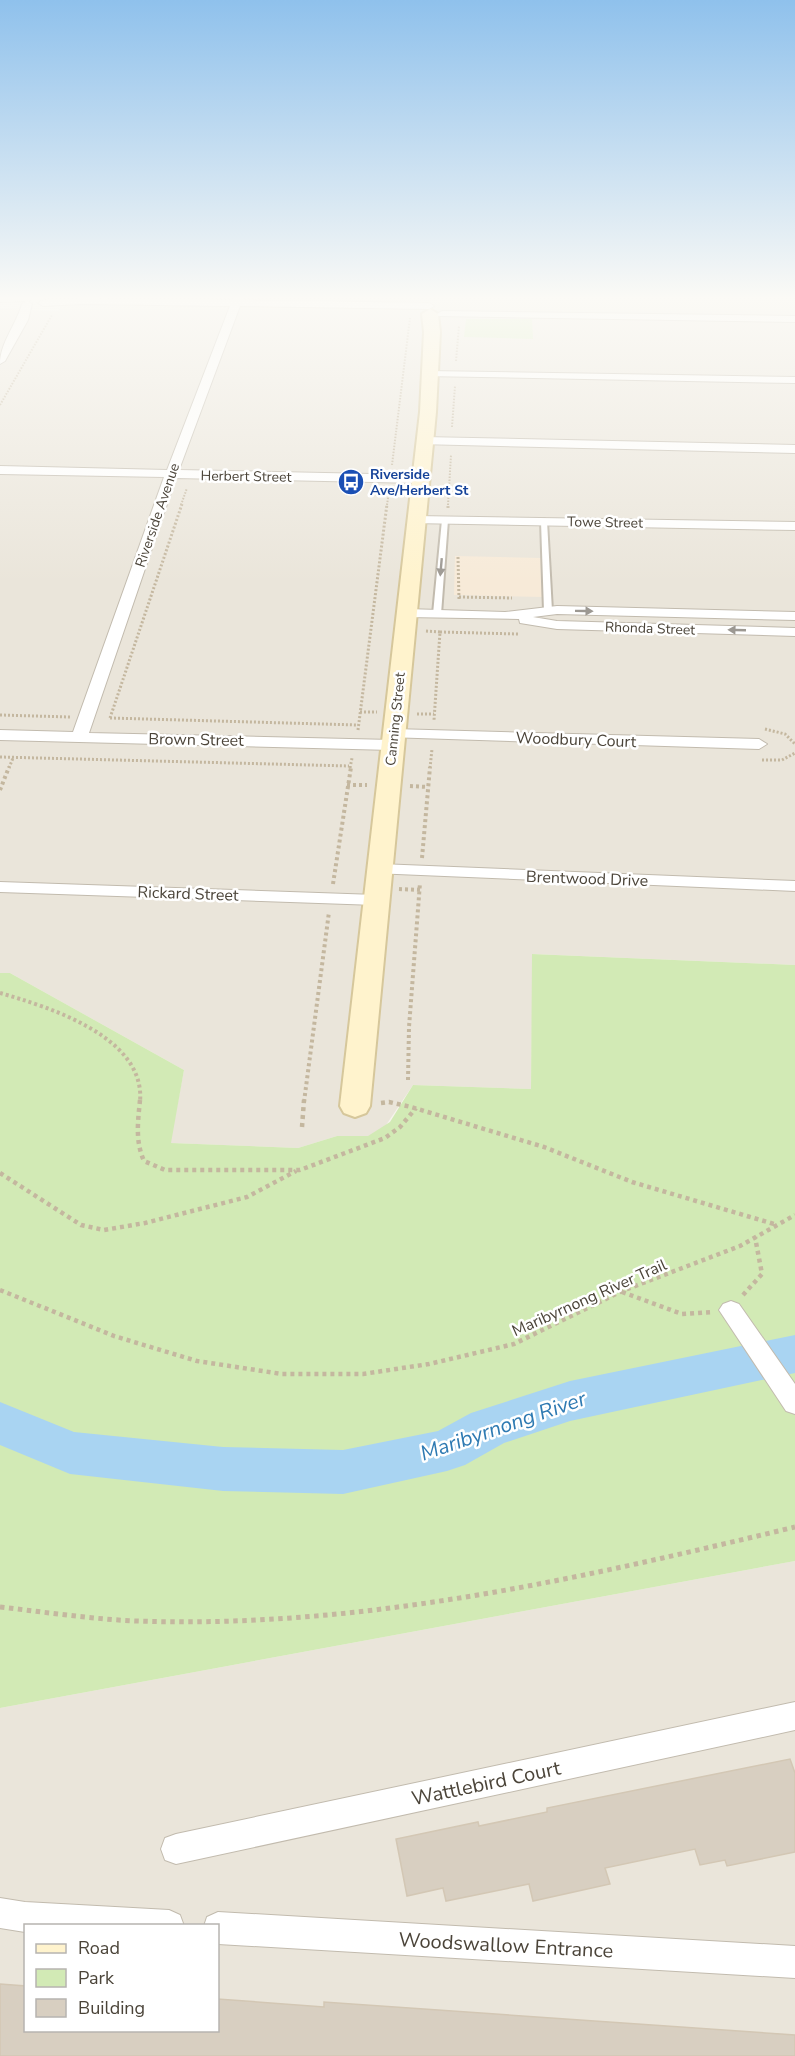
<svg xmlns="http://www.w3.org/2000/svg" width="795" height="2056" font-family="'Nunito Sans',sans-serif">
<style>
.residential{fill:#eae5da;fill-rule:evenodd}
.commercial{fill:#f7ead8}
.green{fill:#d2eab5}
.lines{fill:none;stroke-linecap:round;stroke-linejoin:round}
.river{fill:#a9d4f2;fill-rule:evenodd}
.building{fill:#d8cfc1;stroke:#d3c7b4;stroke-width:1.5}
.lane-casing{stroke:#c2bbae;stroke-width:4}
.street-casing{stroke:#c2bbae;stroke-width:2}
.secondary-casing{stroke:#d6c79b;stroke-width:4}
.path-far4{stroke:#c4b79f;stroke-width:2;stroke-dasharray:1.5 1.5;stroke-linecap:butt}
.path-far3{stroke:#c4b79f;stroke-width:3;stroke-dasharray:2 2;stroke-linecap:butt}
.path-far2{stroke:#c4b79f;stroke-width:4;stroke-dasharray:3 3;stroke-linecap:butt}
.path-far1{stroke:#c4b79f;stroke-width:4.5;stroke-dasharray:4 4;stroke-linecap:butt}
.path{stroke:#c4b79f;stroke-width:5;stroke-dasharray:4.5 4.5;stroke-linecap:butt}
.lane{fill:#fff;fill-rule:evenodd}
.street{fill:#fff;fill-rule:evenodd}
.secondary{fill:#fff3cd;fill-rule:evenodd}
.oneway{fill:#9c9892}
.labels{text-anchor:middle;stroke-width:5;stroke-linejoin:round;paint-order:stroke}
.far-transit-label{font-size:14px;font-weight:bold;fill:#164399;stroke:#fff;text-anchor:start}
.far-street-label{font-size:14px;fill:#4b4439;stroke:#fff}
.street-label{font-size:16px;fill:#4b4439;stroke:#fff}
.near-street-label{font-size:20px;fill:#4b4439;stroke:#fff}
.near-water-label{font-size:21px;font-style:italic;fill:#2e7ab2;stroke:#fff}
</style>
<rect width="100%" height="100%" fill="#f6f3ec"/>
<path class="residential" d="M67 296H795V965L533 954 531 1089 413 1085 384 1128 369 1136H337L298 1148 170 1143 184 1070 10 973H0V309L58 311Z
M795 1561V2056H0V1708ZM26 1926H218V2030H26Z"/>
<path class="commercial" d="M455 556 541 558 543 597 454 595Z"/>
<path class="green" d="M466 319H532L533 339 464 337Z
M532 954 795 965V1561L0 1708V973H10L184 1070 171 1143 298 1148 337 1136H368L390 1122 413 1085 531 1089Z"/>
<g class="lines">
<path class="river" d="M795 1335V1373L570 1421 504 1443 465 1465 447 1471 343 1494 223 1491 70 1474 0 1445V1402L74 1432 223 1447 343 1450 438 1431 471 1413 570 1381Z"/>
</g>
<path class="building" d="M790 1759 795 1773V1852L727 1866 725 1860 700 1865 695 1849 605 1868 610 1884 533 1901 529 1884 446 1901 443 1888 407 1896 396 1839 478 1822 479 1826 547 1812V1808Z
M0 1984 26 1986V2031H218V1999L324 2007V2002L795 2035V2056H0Z"/>
<g class="lines">
<defs>
<path id="lane" d="M445 518 448 520 441 614 437 616 433 614 442 520Z
M544 519 547 521 552 611 548 613 544 611 541 521Z"/>
<path id="street" d="M0 296H33L34 298 28 301 32 304 28 320 5 361 0 364C0 343 16 325 22 304L26 301 0 302Z
M234 296H244L242 300 429 303 434 306 429 309 240 306 179 470 419 475 425 479 419 483 176 478 89 733 392 740 400 745 392 750 0 740V730L73 732 164 477 0 474V466L167 470 230 306 82 304 43 306 38 303 43 300 82 298 232 300Z
M442 311 795 316V322L438 316 437 314Z
M428 371 795 377V383L424 376 422 374Z
M423 437 795 445V453L419 444V438Z
M416 516 795 522V530L411 523 410 520 411 517Z
M557 606 795 612V620L557 614 533 617 557 621 795 628V636L557 629 520 623 519 619 406 617 399 613 406 609 505 612Z
M393 729 759 739 767 744 759 749 387 737 385 734Z
M379 864 795 881V891L373 873 370 869 373 865Z
M0 882 376 895 382 896 385 900 382 904 376 905 0 892Z
M731 1301 739 1304 795 1384V1414L786 1411 723 1316 719 1310 723 1304Z
M795 1702V1730L176 1864 165 1860 161 1849 165 1838 176 1834Z
M0 1898 25 1902 169 1910 180 1915 184 1926H26L25 1932 0 1928Z
M218 1912 795 1946V1978L218 1944V1926H204L207 1917Z"/>
<path id="secondary" d="M430 309 438 314 440 332 436 412 370 1106 366 1113 355 1117 344 1113 340 1106 420 412 424 332 422 314Z"/>
</defs>
<use href="#lane" class="lane-casing"/>
<use href="#street" class="street-casing"/>
<use href="#secondary" class="secondary-casing"/>
<path class="path-far4" d="M456 361 459 326
M0 405 52 315
M452 427 455 386
M392 465 410 318
M181 505 187 488
M387 505 389 491
M448 505 451 455"/>
<path class="path-far3" d="M448 508V504
M458 557 459 600
M459 597 512 598
M426 631 440 632 434 720
M440 632 518 634
M360 712H377
M417 714H434
M0 715 70 717
M110 718 182 504
M110 718 358 725
M765 729 785 734 795 744
M358 730 387 504
M0 757 349 766
M762 760H782L795 753
M9 768 13 758
M350 768 352 758
M430 768 432 749"/>
<path class="path-far2" d="M347 785H367
M410 786 428 787
M0 790 9 767
M422 858 430 767
M333 884 351 767
M399 889 420 890
M0 993C49 1007 146 1037 140 1102
M408 1080 409 1027 420 883
M304 1102 329 912"/>
<path class="path-far1" d="M140 1100C138 1121 135 1141 144 1161L165 1170H300L385 1138 400 1127 416 1108
M381 1103 389 1102 411 1107 544 1147 632 1182 774 1224
M302 1127 304 1100
M0 1173 81 1225 104 1230 145 1223 247 1197 296 1171
M0 1290 114 1336 197 1361 282 1374H363L429 1364 514 1344 622 1291 740 1246 795 1215
M622 1292 682 1314 713 1312
M743 1295 762 1274 755 1237"/>
<path class="path" d="M0 1607C45 1612 90 1619 136 1621 361 1629 578 1579 795 1527"/>
<use href="#lane" class="lane"/>
<use href="#street" class="street"/>
<use href="#secondary" class="secondary"/>
</g>
<defs><path id="oneway-solid" d="M-6-.8H1V-3.2L6.5 0L1 3.2V.8H-6Z" transform="scale(1.5)"/></defs>
<g class="oneway">
<use href="#oneway-solid" transform="translate(441 567) rotate(95)"/>
<use href="#oneway-solid" transform="translate(584 611) rotate(1)"/>
<use href="#oneway-solid" transform="translate(737 630) rotate(-178)"/>
</g>
<linearGradient id="sky" x2="0" y2="1"><stop stop-color="#8fc1ec"/><stop offset="0.51" stop-color="#fbfaf6"/><stop offset="1" stop-color="#fbfaf6" stop-opacity="0"/></linearGradient>
<rect width="795" height="584" fill="url(#sky)"/>
<defs>
<symbol id="bus-disc" viewBox="-11 -11 22 22"><circle r="9.5" fill="#1a4fb4" stroke="#fff"/><path d="M-5-6H5V4H4V6H2V4H-2V6H-4V4H-5ZM-3.5-4V0h7V-4ZM-3.5 1.2v1.5H-2V1.2ZM2 1.2v1.5H3.5V1.2Z" fill="#fff"/></symbol>
</defs>
<g fill-rule="evenodd">
<use href="#bus-disc" x="336" y="467" width="30" height="30"/>
</g>
<g class="labels">
<g class="far-transit-label">
<text x="370" y="479">Riverside<tspan x="370" dy="16">Ave/Herbert St</tspan></text>
</g>
<g class="far-street-label">
<text transform="translate(246 476) rotate(1)" y="5">Herbert Street</text>
<text transform="translate(157 515) rotate(-71)" y="5">Riverside Avenue</text>
<text transform="translate(605 522) rotate(1)" y="5">Towe Street</text>
<text transform="translate(650 628) rotate(2)" y="5">Rhonda Street</text>
<text transform="translate(395 719) rotate(-84)" y="5">Canning Street</text>
</g>
<g class="street-label">
<text transform="translate(196 739) rotate(1)" y="6">Brown Street</text>
<text transform="translate(576 739) rotate(2)" y="6">Woodbury Court</text>
<text transform="translate(587 878) rotate(2)" y="6">Brentwood Drive</text>
<text transform="translate(188 893) rotate(2)" y="6">Rickard Street</text>
<text transform="translate(589 1297) rotate(-24)" y="6">Maribyrnong River Trail</text>
</g>
<g class="near-street-label">
<text transform="translate(486 1783) rotate(-12)" y="7">Wattlebird Court</text>
<text transform="translate(506 1945) rotate(3)" y="7">Woodswallow Entrance</text>
</g>
<g class="near-water-label">
<text transform="translate(503 1426) rotate(-19)" y="7">Maribyrnong River</text>
</g>
</g>
<rect x="24" y="1924" width="195" height="108" fill="#ffffff" stroke="#b7b4b0" stroke-width="1.5"/>
<rect x="36" y="1944" width="30" height="9" fill="#fff3cd" stroke="#b7b4b0" stroke-width="1.5"/>
<text x="78" y="1954" font-size="18" fill="#4b4439">Road</text>
<rect x="36" y="1969" width="30" height="18" fill="#d2eab5" stroke="#b7b4b0" stroke-width="1.5"/>
<text x="78" y="1984" font-size="18" fill="#4b4439">Park</text>
<rect x="36" y="1999" width="30" height="18" fill="#d8cfc1" stroke="#b7b4b0" stroke-width="1.5"/>
<text x="78" y="2014" font-size="18" fill="#4b4439">Building</text>
</svg>
